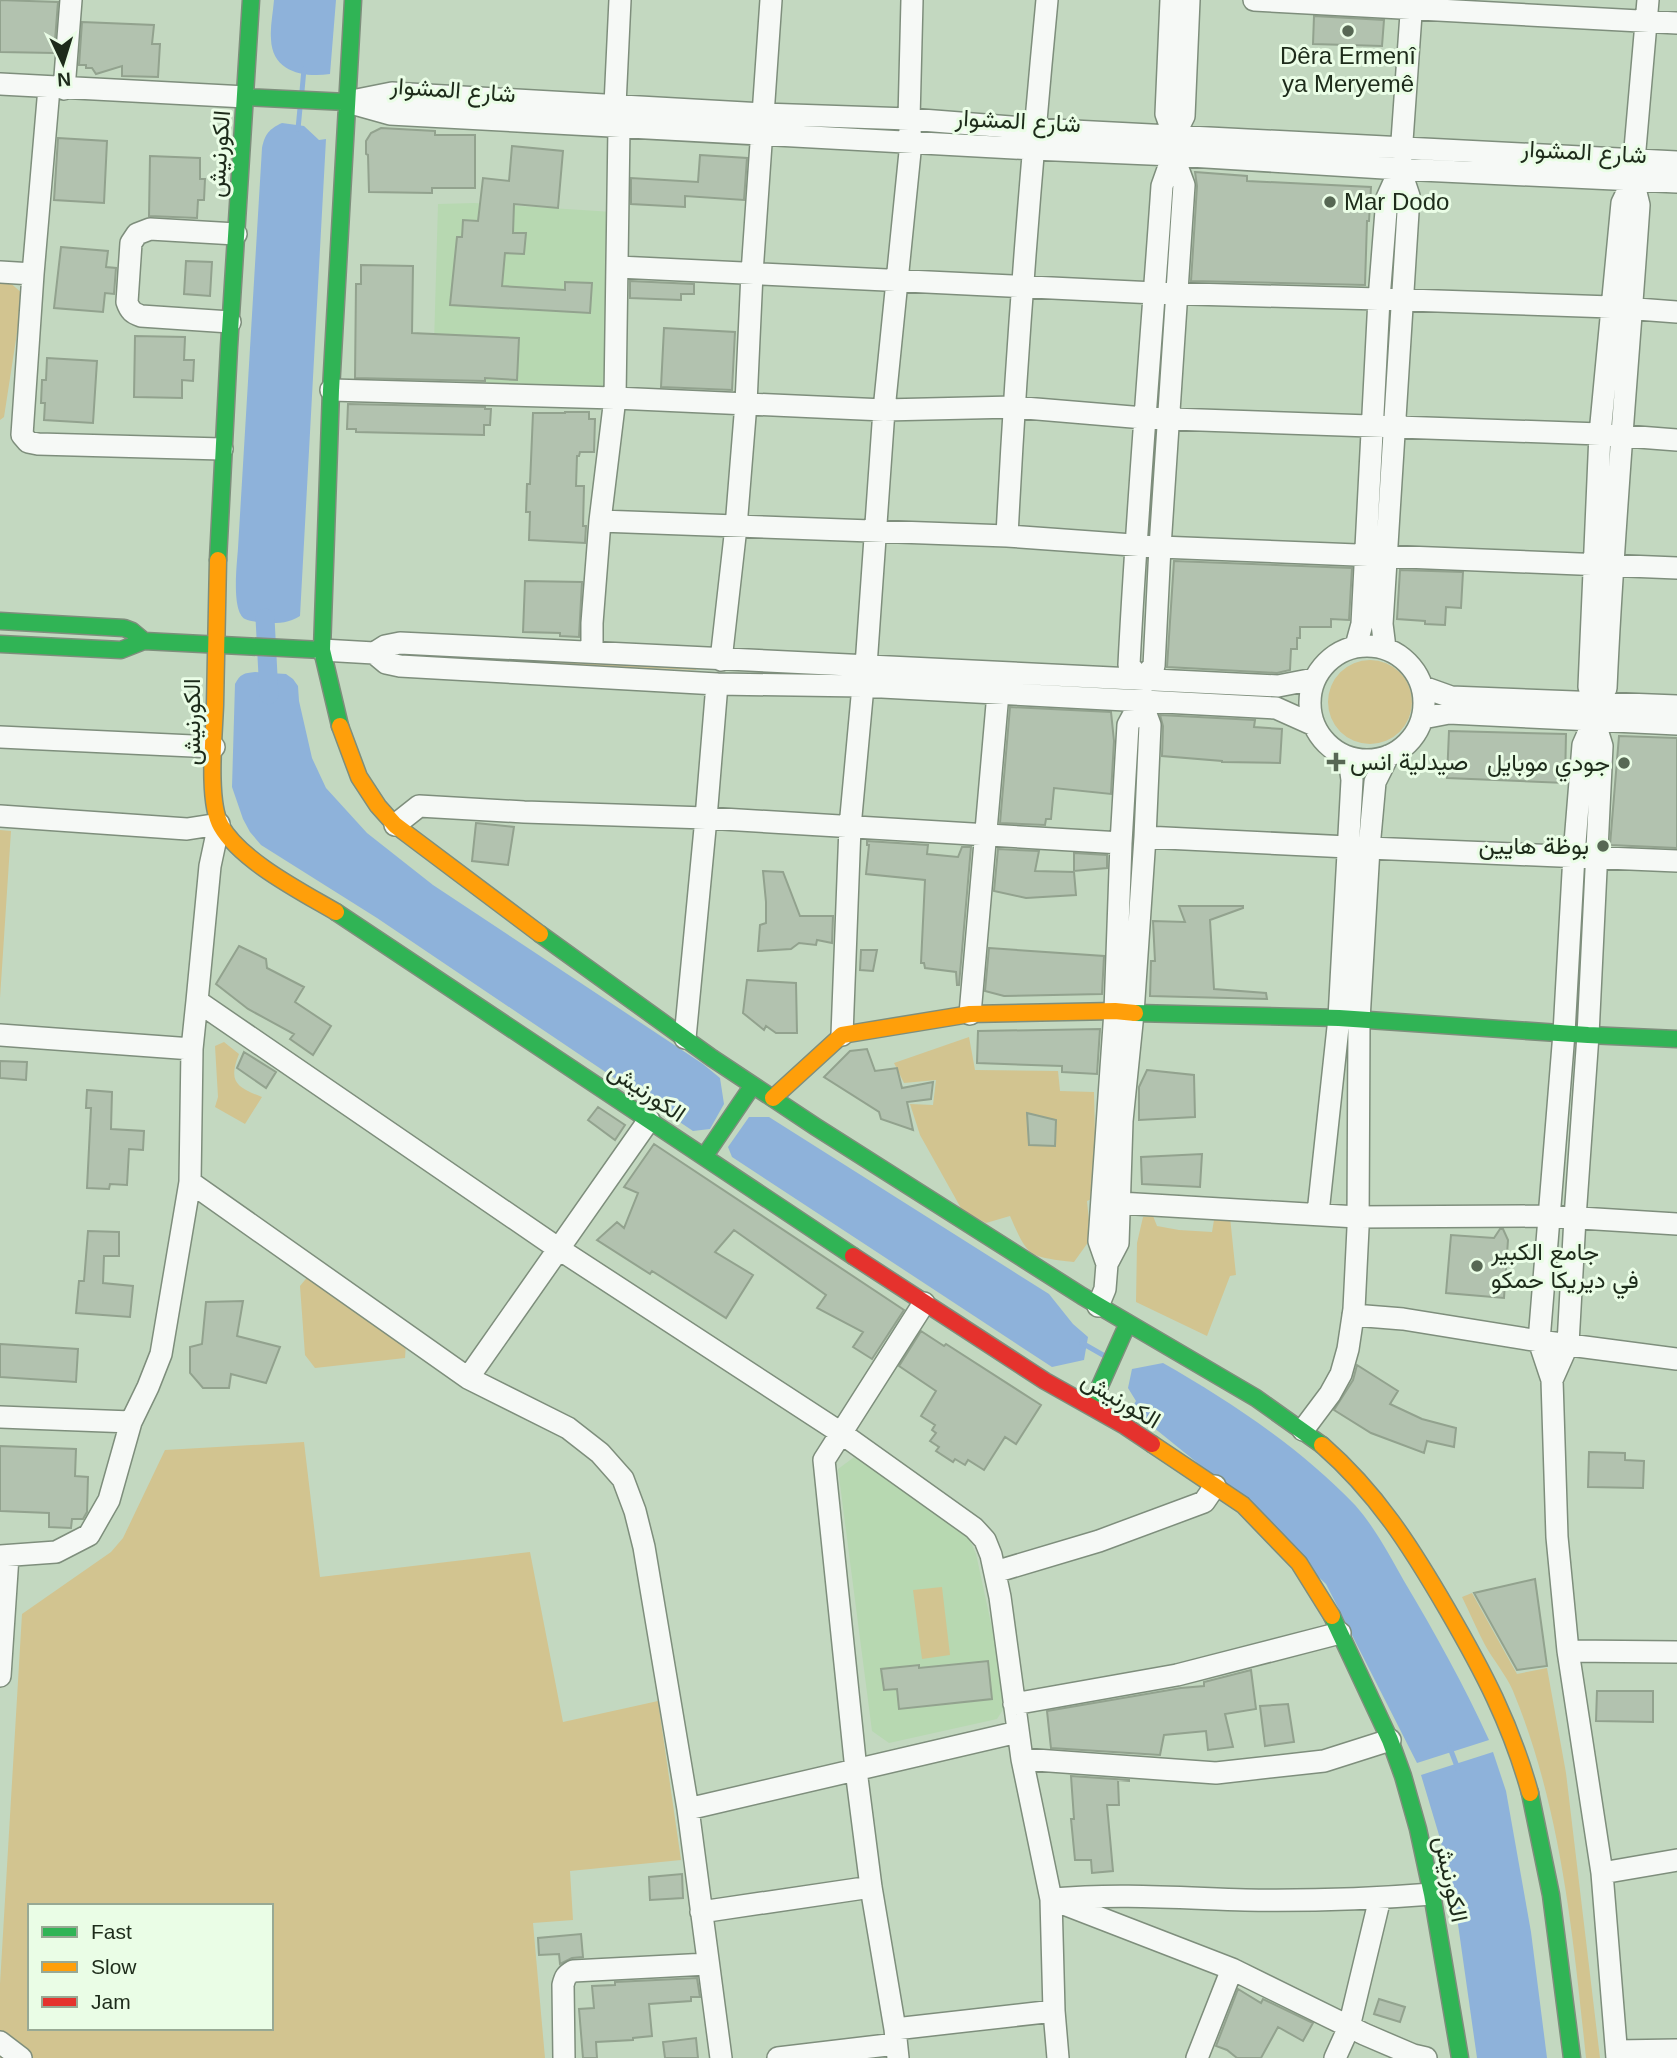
<svg xmlns="http://www.w3.org/2000/svg" width="1677" height="2058" font-family="Arial,Vazirmatn,sans-serif">
<style>
.built{fill:#b7d8b1}
.green{fill:#d2c490;fill-rule:evenodd}
.water{fill:#8eb2da}
.lines{fill:none;stroke-linecap:round;stroke-linejoin:round}
.stream{stroke:#8eb2da;stroke-width:5}
.canal{stroke:#8eb2da;stroke-width:19}
.building{fill:#b2c2af;stroke:#92a28e;stroke-width:2}
.street-casing{stroke:#7e8e7c;stroke-width:24}
.fast-casing{stroke:#7e8e7c;stroke-width:19}
.slow-casing{stroke:#7e8e7c;stroke-width:19}
.jam-casing{stroke:#7e8e7c;stroke-width:19}
.street{stroke:#f6f9f6;stroke-width:21}
.fast{stroke:#30b455;stroke-width:16}
.slow{stroke:#ff9f0a;stroke-width:16}
.jam{stroke:#e5322d;stroke-width:16}
.poi-dot{fill:#576854;stroke:#eafde6;stroke-width:2.5}
.labels{text-anchor:middle;stroke-width:6;stroke-linejoin:round;paint-order:stroke}
.poi-label{font-size:24px;fill:#1d2b1a;stroke:#eafde6;text-anchor:start}
.street-label{font-size:24px;fill:#1d2b1a;stroke:#eafde6}
</style>
<rect width="100%" height="100%" fill="#c3d8c0"/>
<path class="built" d="M474 203 613 212 605 390 433 379 438 204Z
M857 1455 957 1524 969 1538 976 1554 1008 1702 997 1719 889 1743 872 1731 838 1469Z"/>
<path class="green" d="M0 279 7 280 23 294 4 417 0 420Z
M394 652 696 665V670L393 657Z
M1328 702a42 42 0 1 1 84 0a42 42 0 1 1-84 0Z
M0 830 11 831 0 998Z
M969 1037 975 1070 1058 1071 1060 1091 1094 1092 1096 1182 1094 1198 1087 1201 1090 1231 1094 1234 1074 1262C1028 1256 1029 1259 1010 1216L986 1223 962 1210 920 1135 910 1104 933 1105 936 1080 904 1083 894 1063Z
M224 1042 239 1054C228 1082 236 1087 262 1097L245 1124 215 1107 218 1097 215 1046Z
M1153 1216 1157 1226 1179 1230 1212 1232 1214 1220 1230 1217 1236 1275 1230 1276 1207 1336 1136 1302 1137 1243 1143 1217Z
M309 1275 406 1343 405 1358 315 1368 305 1355 300 1286Z
M304 1442 320 1577 530 1552 563 1722 658 1701 681 1860 570 1871 573 1920 533 1923 545 2058H0V1984L22 1614 111 1552 123 1538 165 1450ZM30 1906H271V2028H30Z
M942 1587 950 1655 922 1659 913 1590Z
M1472 1593 1517 1674 1547 1668 1566 1773 1600 2058H1586C1573 1935 1561 1807 1513 1691 1506 1675 1494 1661 1485 1645 1477 1630 1470 1613 1462 1597Z"/>
<path class="water" d="M274 0H336L330 74C304 78 272 72 271 39 270 27 273 13 274 0Z
M282 123 304 126 319 140 326 139 300 616C289 623 280 623 267 623 260 622 251 622 245 619 231 611 237 564 238 548L262 148C265 134 269 129 282 123Z
M255 672 286 674 293 679 298 686 299 701 312 758 326 788 367 833 433 885 703 1064 720 1078 724 1104 710 1129 693 1131 377 918 261 845 250 832 243 819 232 787 235 684C240 674 244 673 255 672Z
M749 1117H769L1049 1294 1073 1324 1088 1337 1084 1360 1052 1367 732 1157 728 1147Z
M1163 1363C1230 1401 1302 1449 1355 1505 1374 1526 1390 1556 1404 1581 1435 1633 1464 1685 1489 1740L1417 1763 1326 1584 1200 1465 1148 1423 1133 1406 1136 1401 1128 1388 1132 1369Z
M1493 1752 1506 1791 1531 1932 1547 2058H1477L1453 1889 1439 1835 1421 1775Z"/>
<g class="lines">
<path class="stream" d="M302 91 304 69
M298 129 300 108
M1082 1343 1103 1355
M1450 1748 1458 1769"/>
<path class="canal" d="M265 618 269 695"/>
</g>
<path class="building" d="M0 0 58 2 54 53 0 52Z
M1314 16 1384 20 1382 46 1313 44Z
M82 22 154 25 152 44H160L158 77 122 76V66L96 74 92 68H86V65H79Z
M381 128 435 131V135H475V188H432V193L369 192 368 155 366 154V141L371 133Z
M58 138 107 141 104 203 54 200Z
M512 146 563 151 558 208 514 204 513 233H526L524 254 505 253 502 286 565 290V282L592 283 590 313 450 305 457 237H462L463 220 478 221 483 178 509 181Z
M700 155 747 158 744 200 685 196V207L631 204V178L698 182Z
M150 156 200 158V179H205L204 200H198L197 218 149 216Z
M1195 172 1247 176V181L1371 187 1369 221H1367L1365 285 1191 281 1197 186Z
M61 247 108 251 106 267 116 268 114 294 105 293 103 312 54 308Z
M186 261 212 262 210 296 184 294Z
M361 265 413 266 412 333 519 338 517 380 485 378V381L355 378 356 284H361Z
M630 281 694 284V294H681V300L630 298Z
M664 328 735 332 732 390 661 387Z
M135 336 185 337 184 360H194L193 381 182 380V398L134 397Z
M47 358 97 361 93 423 44 420 45 403H41L42 380H46Z
M348 404 485 407V409H491L490 425H484V435L356 432V429H347Z
M565 412H589V419H595L594 452H580L579 456H577L576 486H584L583 526H586L585 543 529 540 530 512H526L527 484H530L533 413H565Z
M1174 561 1352 568 1349 620 1331 619V627H1300V638H1297V649H1291L1290 670 1277 673 1167 667Z
M1400 570 1463 572 1461 608 1446 607 1445 625 1425 624V621L1397 619Z
M525 581 582 582 579 637 560 636V633L523 632Z
M1010 707 1111 712 1114 741 1111 794 1054 788 1051 819H1046L1045 825 1000 823Z
M1160 715 1255 720 1254 727 1282 729 1280 763 1222 762V761L1162 756 1163 726Z
M1449 731 1566 734 1565 783 1447 778Z
M1619 736 1677 738V848L1610 845Z
M476 823 514 827 508 865 472 861Z
M867 841 928 845 927 854 958 857 962 847H971L959 985H957L956 972 925 968 924 963H921L925 880 866 874 869 845H867Z
M998 849 1039 851 1035 871 1074 872 1076 895 1026 898 994 891Z
M1074 853 1107 855V868L1074 871Z
M763 871 783 872 800 916H833L832 943 817 940 816 945 799 943 791 949 758 951 760 925 766 923V902Z
M1179 906H1243V908L1210 920 1214 989 1266 993 1267 999 1150 996 1151 961H1155L1153 921 1185 922Z
M239 946 266 959 267 968 304 987 295 1002 331 1026 313 1055 290 1039 294 1034 248 1009 216 984Z
M989 948 1104 956 1102 994 1004 996 985 991Z
M861 950H877L873 971 860 970Z
M747 980 796 983 797 1033H776L766 1026 764 1030 743 1013Z
M1100 1029 1097 1074 1062 1072V1066L977 1063 978 1031Z
M867 1049 875 1071 897 1068 902 1088 933 1082 931 1099 907 1102 913 1130 881 1119 879 1112 824 1077 850 1051Z
M244 1052 276 1072 266 1088 237 1068Z
M0 1061 27 1062 26 1080 0 1078Z
M1147 1070 1194 1075 1195 1117 1139 1120V1087Z
M87 1090 112 1092 111 1129 144 1131 143 1150 129 1149 127 1185 110 1184 109 1189 87 1188 91 1108H86Z
M598 1107 625 1125 615 1140 588 1120Z
M1027 1113 1056 1120 1055 1146 1029 1145Z
M654 1144 904 1310 872 1359 853 1347 863 1332 817 1308 826 1295 734 1230 715 1252 753 1275 726 1318 652 1271 650 1274 597 1240 617 1222 624 1228 638 1193 624 1187Z
M1202 1154 1200 1187 1142 1184 1141 1157Z
M1500 1229H1503L1508 1240 1504 1298 1446 1293 1451 1235 1494 1238Z
M88 1231 119 1232V1256H104L103 1283 133 1286 130 1317 76 1313 79 1281H84Z
M243 1301 237 1336 280 1347 266 1383 231 1374 229 1388H203L190 1373V1347L202 1344 206 1302Z
M921 1331 944 1346 946 1344 1041 1405 1016 1444 1005 1437 984 1470 968 1460 965 1465 955 1459 953 1462 936 1451 939 1447 930 1441 936 1433 932 1430 935 1425 921 1416 936 1391 899 1366Z
M0 1344 78 1349 76 1382 0 1377Z
M1357 1365 1398 1391 1390 1404 1422 1419 1456 1428 1454 1447 1427 1441 1424 1453 1371 1433 1334 1410 1353 1380Z
M0 1446 76 1449 75 1476 88 1477 87 1512 83 1519H72L71 1528 49 1527V1513L0 1511Z
M1589 1452 1625 1453V1460L1644 1461 1643 1488 1588 1487Z
M1535 1579 1547 1666 1517 1670 1474 1593Z
M988 1661 992 1699 899 1709 897 1689 884 1690 881 1669 919 1665V1668Z
M1251 1670 1256 1709 1225 1714 1233 1747 1208 1750 1206 1731 1164 1735 1160 1755 1051 1748 1047 1711 1181 1688 1204 1686V1682Z
M1597 1691H1653V1722L1596 1721Z
M1288 1704 1294 1742 1265 1746 1260 1706Z
M1071 1776 1129 1780V1781L1118 1780 1119 1805H1107L1113 1871 1092 1873 1091 1860H1075L1071 1819H1074Z
M682 1874 683 1898 650 1900 649 1877Z
M581 1934 583 1957 572 1958 560 1964 559 1954 539 1955 538 1938Z
M697 1978 700 1997H691V2001L649 2004 652 2036 633 2038V2040L596 2042 597 2058H583L579 2009 594 2008 592 1986 615 1985V1982Z
M1238 1989 1261 2003 1263 1999 1313 2023 1303 2041 1278 2027 1261 2058H1237L1227 2050 1216 2046Z
M1379 1999 1405 2007 1400 2022 1374 2014Z
M696 2038 698 2058H665L663 2042Z"/>
<g class="lines">
<defs>
<path id="street" d="M1171 0 1166 114 1174 136
M1254 0 1677 23
M0 84 246 97
M49 88 33 274 22 435 28 442 38 444 222 449
M64 89 71 0
M352 101 392 93 763 114 909 119 1035 129 1677 162
M347 102 390 114 1033 149 1173 155 1400 169 1677 182
M1633 172 1648 0
M618 267 1155 293 1379 299 1611 307 1677 312
M0 272 33 274
M230 322 141 316C133 313 130 311 127 302L131 243 137 234 150 229 236 234
M331 390 615 398 884 410 1014 407 1144 418 1600 434 1677 440
M600 521 1007 536 1160 547 1677 568
M1007 536C1016 357 1030 178 1047 0
M1310 703a57 57 0 1 1 114 0a57 57 0 1 1-114 0Z
M1356 646 1362 624 1379 299 1387 198 1400 169 1412 0
M1385 648 1382 624 1409 196 1400 169
M322 650 374 653 386 663 400 666 717 684 863 686 1276 708 1314 725
M592 652V623L600 521 615 398 619 127 615 105 620 0
M374 653 385 646 400 643 1278 686 1314 679
M721 660 736 527 746 403 752 273 771 0
M866 666 884 410 911 142 909 119 912 0
M1141 680 1154 666 1160 547 1184 185 1173 155
M1423 687 1451 697 1677 706
M1596 701 1589 687 1600 434 1622 203 1633 180 1639 205C1628 366 1613 527 1606 688L1596 701 1594 720 1583 745 1574 855 1564 1033 1539 1341 1552 1380 1557 1537 1568 1651 1602 1873 1617 2058
M1423 718 1449 713 1677 724
M0 737 214 747
M0 816 187 829 219 824 210 866 197 1001 559 1249 841 1433 974 1528 985 1540 991 1555 1000 1597 1022 1759 1051 1899 1054 2011 1058 2058
M395 825 419 806 524 812 706 818 1121 843
M1145 837 1369 848 1677 861
M970 1014 998 693
M0 1035 192 1049
M842 1035 850 827 863 686
M685 1038 706 818 717 684
M190 1182 468 1378 568 1428 600 1453 623 1479 635 1511 644 1547 688 1809 721 2058
M1119 1203 1357 1217 1548 1216 1677 1224
M1318 1213 1339 1018 1352 780 1349 758
M1107 1264 1099 1241 1115 1011 1121 843 1128 725 1141 701
M1098 1306 1105 1289 1107 1264 1118 1243 1122 1121 1133 1013 1145 837 1150 725 1141 701V680L1129 665C1137 505 1151 346 1162 186L1173 155 1174 136 1184 116 1189 0
M1353 1315 1403 1319 1539 1341 1677 1359
M468 1378 649 1120
M1552 1380 1568 1344 1575 1218 1588 1035 1602 746 1594 720
M0 1417 131 1422
M1303 1430 1330 1394 1341 1374 1348 1349 1354 1309 1358 1228 1359 1020 1369 848 1375 782 1388 756
M0 1556 56 1552 89 1535 109 1500 131 1422 148 1387 161 1354 190 1182 192 1049 197 1001
M995 1572 1099 1541 1204 1502 1215 1486
M1568 1651 1677 1652
M0 1676 8 1556
M1014 1704 1177 1675 1340 1633
M1022 1759 1216 1773 1324 1761 1390 1740
M688 1809 1018 1732
M1602 1873 1677 1860
M1051 1899 1232 1969 1364 2034 1413 2055 1426 2058
M1053 1899C1117 1893 1181 1898 1245 1900 1307 1901 1370 1899 1432 1894
M701 1912 871 1887
M895 2029 1054 2011
M0 2042 21 2058
M1617 2051 1677 2050
M564 2058 563 1985C565 1977 566 1975 573 1971L708 1964
M778 2058 896 2044
M898 2058 895 2029 871 1887 856 1770 824 1460 924 1303
M1197 2058 1232 1969
M1335 2058 1349 2027 1380 1898"/>
<path id="fast" d="M246 97 347 102
M218 560 229 347 251 0
M0 621 124 628 132 631 144 641
M0 644 121 650 144 641 322 650
M340 726 322 650 331 390 353 0
M336 912 853 1256
M540 934 712 1058 816 1127 1082 1296 1256 1398 1322 1445
M1135 1013 1339 1018 1588 1035 1677 1039
M704 1157 753 1085
M1091 1406 1128 1323
M1332 1616 1390 1740 1403 1776 1418 1829 1432 1894 1460 2058
M1530 1793 1551 1895 1572 2058"/>
<path id="slow" d="M218 560C217 608 216 656 215 705 214 734 207 802 221 826 241 861 302 892 336 912
M340 726 359 777 378 806 395 825 540 934
M773 1098 842 1035 970 1014 1115 1011 1135 1013
M1152 1444 1243 1505 1299 1563 1332 1616
M1322 1445C1377 1493 1411 1547 1447 1609 1483 1671 1511 1724 1530 1793"/>
<path id="jam" d="M853 1256 1045 1381 1125 1426 1152 1444"/>
</defs>
<use href="#street" class="street-casing"/>
<use href="#fast" class="fast-casing"/>
<use href="#slow" class="slow-casing"/>
<use href="#jam" class="jam-casing"/>
<use href="#street" class="street"/>
<use href="#fast" class="fast"/>
<use href="#slow" class="slow"/>
<use href="#jam" class="jam"/>
</g>
<g class="poi-dot">
<circle cx="1348" cy="31" r="7"/>
<circle cx="1330" cy="202" r="7"/>
<path d="M1332.5 751.5h7v7h7v7h-7v7h-7v-7h-7v-7h7z"/>
<circle cx="1624" cy="763" r="7"/>
<circle cx="1603" cy="846" r="7"/>
<circle cx="1477" cy="1266" r="7"/>
</g>
<g class="labels">
<g class="poi-label">
<text x="1348" y="64" text-anchor="middle">Dêra Ermenî<tspan x="1348" dy="28">ya Meryemê</tspan></text>
<text x="1344" y="210">Mar Dodo</text>
<text x="1350" y="770">صيدلية انس</text>
<text x="1610" y="771" text-anchor="end">جودي موبايل</text>
<text x="1589" y="854" text-anchor="end">بوظة هايين</text>
<text x="1491" y="1260">جامع الكبير<tspan x="1491" dy="28">في ديريكا حمكو</tspan></text>
</g>
<g class="street-label">
<text transform="translate(453 90) rotate(4)" y="8">شارع المشوار</text>
<text transform="translate(1018 121) rotate(3)" y="8">شارع المشوار</text>
<text transform="translate(1584 152) rotate(3)" y="8">شارع المشوار</text>
<text transform="translate(219 154) rotate(-86)" y="8">الكورنيش</text>
<text transform="translate(192 722) rotate(-90)" y="8">الكورنيش</text>
<text transform="translate(647 1092) rotate(34)" y="8">الكورنيش</text>
<text transform="translate(1121 1400) rotate(31)" y="8">الكورنيش</text>
<text transform="translate(1451 1879) rotate(78)" y="8">الكورنيش</text>
</g>
</g>
<rect x="28" y="1904" width="245" height="126" fill="#eafde6" stroke="#98a994" stroke-width="2"/>
<rect x="42" y="1927" width="35" height="10" fill="#30b455" stroke="#98a994" stroke-width="2"/>
<text x="91" y="1939" font-size="21" fill="#1d2b1a">Fast</text>
<rect x="42" y="1962" width="35" height="10" fill="#ff9f0a" stroke="#98a994" stroke-width="2"/>
<text x="91" y="1974" font-size="21" fill="#1d2b1a">Slow</text>
<rect x="42" y="1997" width="35" height="10" fill="#e5322d" stroke="#98a994" stroke-width="2"/>
<text x="91" y="2009" font-size="21" fill="#1d2b1a">Jam</text>
<g transform="translate(63 63) rotate(176)" stroke="#eafde6" stroke-width="5" paint-order="stroke">
<path d="M0-5L12 26L0 18L-12 26Z" fill="#1d2b1a"/>
<text y="-10" font-size="19" font-weight="bold" text-anchor="middle" fill="#1d2b1a">N</text>
</g>
</svg>
